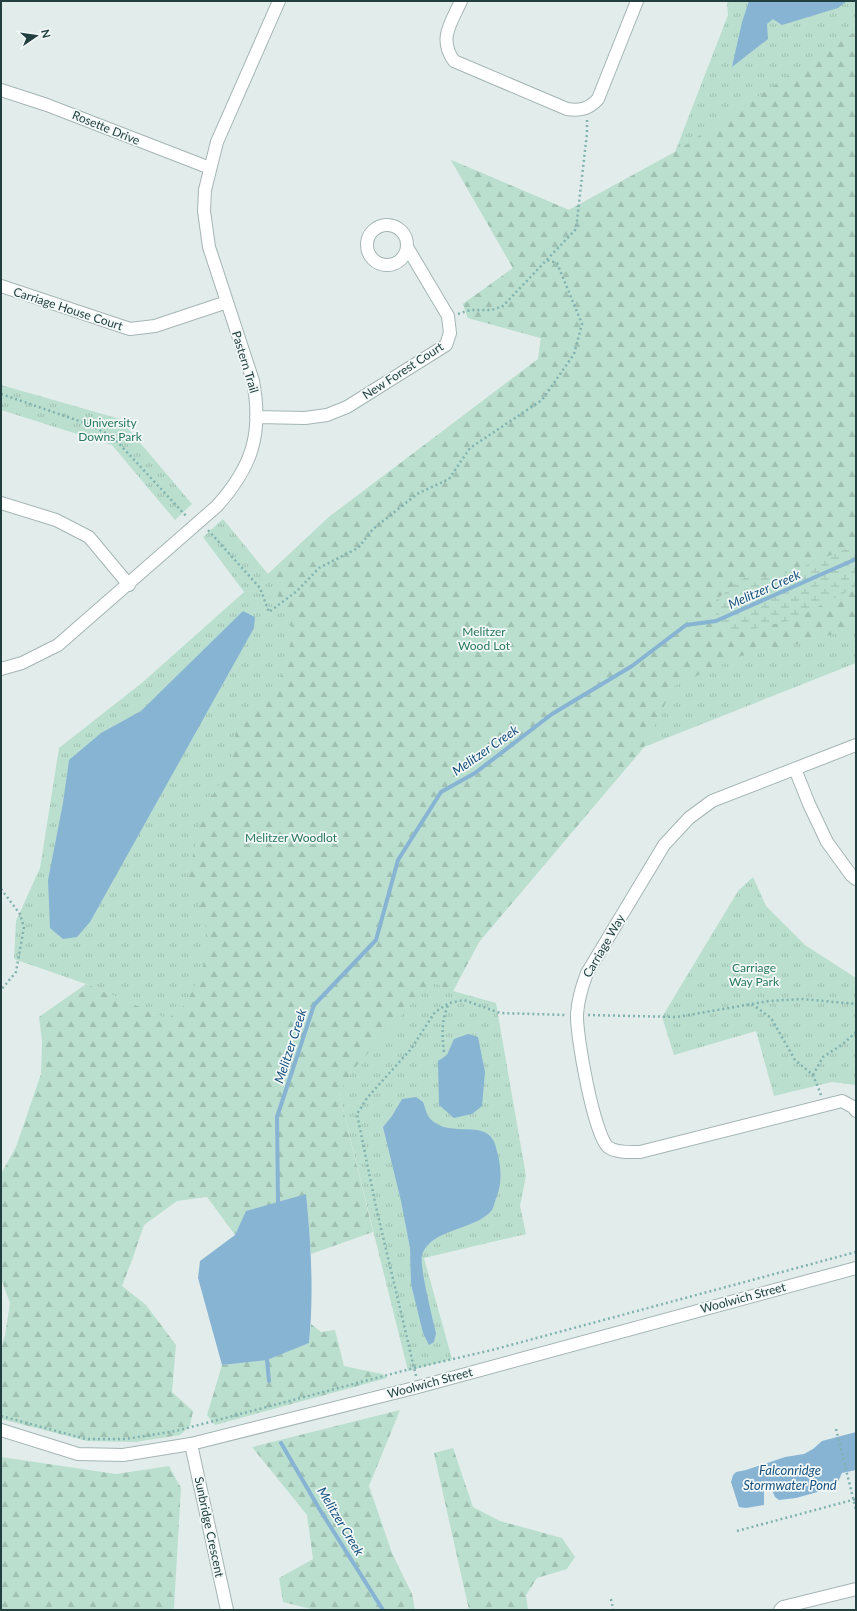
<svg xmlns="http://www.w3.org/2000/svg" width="857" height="1611" font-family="Lato,sans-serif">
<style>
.grass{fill:url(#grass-tufts)}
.forest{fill:url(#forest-firs)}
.wetland{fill:url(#wetland-marsh)}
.water{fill:#88b4d4}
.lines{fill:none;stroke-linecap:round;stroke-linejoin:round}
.stream{stroke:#88b4d4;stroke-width:4}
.minor-casing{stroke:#a4b5b4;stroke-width:14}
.tertiary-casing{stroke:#a4b5b4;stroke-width:14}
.path{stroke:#81b2b0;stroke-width:2.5;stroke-dasharray:2 3;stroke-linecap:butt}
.minor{stroke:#fff;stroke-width:12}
.tertiary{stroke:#fff;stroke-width:12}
.labels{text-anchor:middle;stroke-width:3.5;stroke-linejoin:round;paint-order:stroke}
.street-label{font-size:12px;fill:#213f3f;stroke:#f3f9f8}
.park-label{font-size:12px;fill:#29785d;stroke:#f3f9f8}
.water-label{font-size:13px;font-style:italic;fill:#18517e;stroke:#f3f9f8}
</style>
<defs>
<pattern id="grass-tufts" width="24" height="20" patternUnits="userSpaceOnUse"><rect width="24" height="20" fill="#badfce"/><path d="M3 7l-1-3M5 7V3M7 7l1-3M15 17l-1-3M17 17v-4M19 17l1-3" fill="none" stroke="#a0c0b2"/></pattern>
<pattern id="forest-firs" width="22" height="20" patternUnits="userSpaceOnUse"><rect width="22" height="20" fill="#badfce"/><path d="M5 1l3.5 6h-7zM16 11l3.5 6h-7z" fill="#a0c0b2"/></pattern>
<pattern id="wetland-marsh" width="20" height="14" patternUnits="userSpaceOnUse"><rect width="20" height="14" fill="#badfce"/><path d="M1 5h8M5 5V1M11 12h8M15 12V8" fill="none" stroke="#a0c0b2"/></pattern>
</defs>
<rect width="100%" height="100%" fill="#e2edeb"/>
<path class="grass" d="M727 1H856V663L644 747 479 942 453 991 496 1003 526 1176 520 1206 526 1234 424 1258 452 1359 408 1371 339 1093 86 984 14 959 16 921 40 868 59 748 143 682 244 592 203 537 223 519 268 574 329 517 538 359 541 338 468 318 463 304 513 268 451 160 569 210 675 152 728 15Z
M1 385 120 419 192 504 175 520 112 445 1 410Z
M753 877 766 906 805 945 856 978V1085L832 1082 774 1096 756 1031 674 1055 662 1017 738 891Z"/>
<path class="forest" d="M856 31V545L779 576 743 578 716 601V621L792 620 856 587V627L810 641 741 656 674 686 644 747 479 942 453 991 431 982 353 1070 339 1093 373 1232 311 1254 306 1195 247 1211 235 1235 207 1197 177 1201 144 1225 132 1260 122 1286 146 1305 176 1345 172 1392 193 1411 190 1426 180 1435 135 1442 87 1441 1 1419V1349L5 1335 10 1303 1 1279V1174L16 1147 41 1074 42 1041 39 1017 86 984 168 1019 187 1003 202 969 209 940 201 909 188 878 202 813 229 768 236 731 278 688 294 631 268 574 329 517 538 359 541 338 468 318 463 304 513 268 451 160 569 210 675 152Z
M311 1324 321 1332 335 1330 344 1366 382 1374 387 1378 215 1425 207 1415 222 1365 267 1359 309 1343Z
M400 1410 369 1486 392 1553 412 1594 415 1610H315L283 1602 279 1578 313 1559 307 1515 252 1447Z
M453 1448 473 1507 500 1521 562 1538 575 1557 567 1569 537 1578 526 1595 528 1610H469L434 1453Z
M1 1457 116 1474 169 1466 181 1488 174 1608 171 1610H1Z"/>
<path class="wetland" d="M856 545V587L792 620 735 633 716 621V600L743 578 779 576Z"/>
<path class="water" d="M749 1H847L838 8 782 25 773 19 767 24 768 39 732 67 742 22Z
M243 611 255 617 254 628 90 922 77 937 63 939 50 928 48 880 63 803 69 760 101 733 141 711Z
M468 1034 478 1037 485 1072 482 1106 472 1114 454 1118 439 1105 438 1061 447 1055 454 1039Z
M416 1097 423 1102C425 1106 426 1113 428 1116 445 1140 482 1119 493 1140 496 1144 496 1150 498 1154 501 1169 502 1182 497 1196 495 1200 494 1207 492 1210 475 1231 431 1228 422 1255 419 1265 433 1320 436 1333L434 1342 429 1345 423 1333 411 1284 410 1248 401 1201 383 1127 392 1116 402 1099Z
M306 1194C311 1244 314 1293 309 1343L267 1360 222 1365 198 1278 200 1261 235 1235 246 1211Z
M856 1432V1470L842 1473 837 1484 832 1488 796 1498 779 1500 775 1497 770 1486H768L764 1489V1505L746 1508 739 1507 731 1482 733 1475 736 1472 746 1470 785 1457 804 1454 813 1449 822 1441Z"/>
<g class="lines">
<path class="stream" d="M278 1202 277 1117 314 1005 376 940 398 860 441 792 475 773 552 714 632 666 686 625 716 621 856 559
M267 1360 269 1381
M281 1443 320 1510 383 1610"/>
<defs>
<path id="minor" d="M461 1C451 23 438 39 454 61L567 109C580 111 589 109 598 99L637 1
M1 90 47 105 210 168
M367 245a20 20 0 1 1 40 0a20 20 0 1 1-40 0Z
M1 286 130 329 155 326 227 302
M256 417 305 418 327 415 347 407 446 345 450 333 448 316 407 247
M1 503 56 520 89 537 129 585
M1 669 22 663 58 645 217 506C252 467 263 434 253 381L209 247 204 211 205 190 217 142 279 1
M856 745 712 801 689 818 664 845 587 973C582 986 578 1000 577 1014 576 1035 594 1135 608 1147 616 1153 630 1152 640 1152L842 1101 853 1107 856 1111
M795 769 809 804 827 842 851 875 856 879
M191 1444 227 1610
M780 1610 783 1607 856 1589"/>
<path id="tertiary" d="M1 1430 78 1454 123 1455 191 1444 418 1387 856 1268"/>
</defs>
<use href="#minor" class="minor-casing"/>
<use href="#tertiary" class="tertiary-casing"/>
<path class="path" d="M458 314 470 310H492L503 306 576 229 587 133V119
M1 394 88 424 113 437 187 517
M208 530 260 588 269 612 297 591 319 568 358 548 373 529 417 494 449 479 470 448 542 400 574 354 582 324 557 263 547 260
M1 889 20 914 24 927 16 972 1 990
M752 1004 771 1018 795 1060 813 1075 821 1095
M588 1015 677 1017 769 1001 802 999 856 1004
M444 1052C442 1033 441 1021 449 1003
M813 1075 823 1057 843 1044 856 1032
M416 1376 376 1207 357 1114 367 1098 411 1049 435 1012 449 1003 464 1000 500 1013 565 1015
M1 1416 86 1439H125L176 1431 414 1368 492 1350 856 1252
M836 1429 856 1510
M737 1531 856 1499
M611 1599 613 1609"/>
<use href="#minor" class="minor"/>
<use href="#tertiary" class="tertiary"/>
</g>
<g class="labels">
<g class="street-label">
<text transform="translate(106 128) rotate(22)" y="4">Rosette Drive</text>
<text transform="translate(68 309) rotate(18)" y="4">Carriage House Court</text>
<text transform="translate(245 362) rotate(73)" y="4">Pastern Trail</text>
<text transform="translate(403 371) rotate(-33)" y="4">New Forest Court</text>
<text transform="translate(604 946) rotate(-60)" y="4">Carriage Way</text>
<text transform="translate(743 1298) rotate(-15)" y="4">Woolwich Street</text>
<text transform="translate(430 1383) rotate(-15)" y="4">Woolwich Street</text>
<text transform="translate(209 1527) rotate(78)" y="4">Sunbridge Crescent</text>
</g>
<g class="park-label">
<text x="110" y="427">University<tspan x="110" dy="14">Downs Park</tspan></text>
<text x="484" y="636">Melitzer<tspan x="484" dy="14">Wood Lot</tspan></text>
<text x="291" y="842">Melitzer Woodlot</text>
<text x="754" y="972">Carriage<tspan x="754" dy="14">Way Park</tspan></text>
</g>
<g class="water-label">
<text transform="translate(764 589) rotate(-24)" y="5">Melitzer Creek</text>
<text transform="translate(485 750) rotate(-35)" y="5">Melitzer Creek</text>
<text transform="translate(290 1046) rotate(-72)" y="5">Melitzer Creek</text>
<text x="790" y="1475">Falconridge<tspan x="790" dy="15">Stormwater Pond</tspan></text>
<text transform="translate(341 1521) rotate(59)" y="5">Melitzer Creek</text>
</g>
</g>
<rect width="857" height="1611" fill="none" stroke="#213f3f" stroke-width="4"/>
<g transform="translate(36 36) rotate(77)" stroke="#f3f9f8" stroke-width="3" paint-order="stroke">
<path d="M0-3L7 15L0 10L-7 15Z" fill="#213f3f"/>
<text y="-6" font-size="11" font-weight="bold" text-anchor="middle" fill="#213f3f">N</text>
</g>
</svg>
